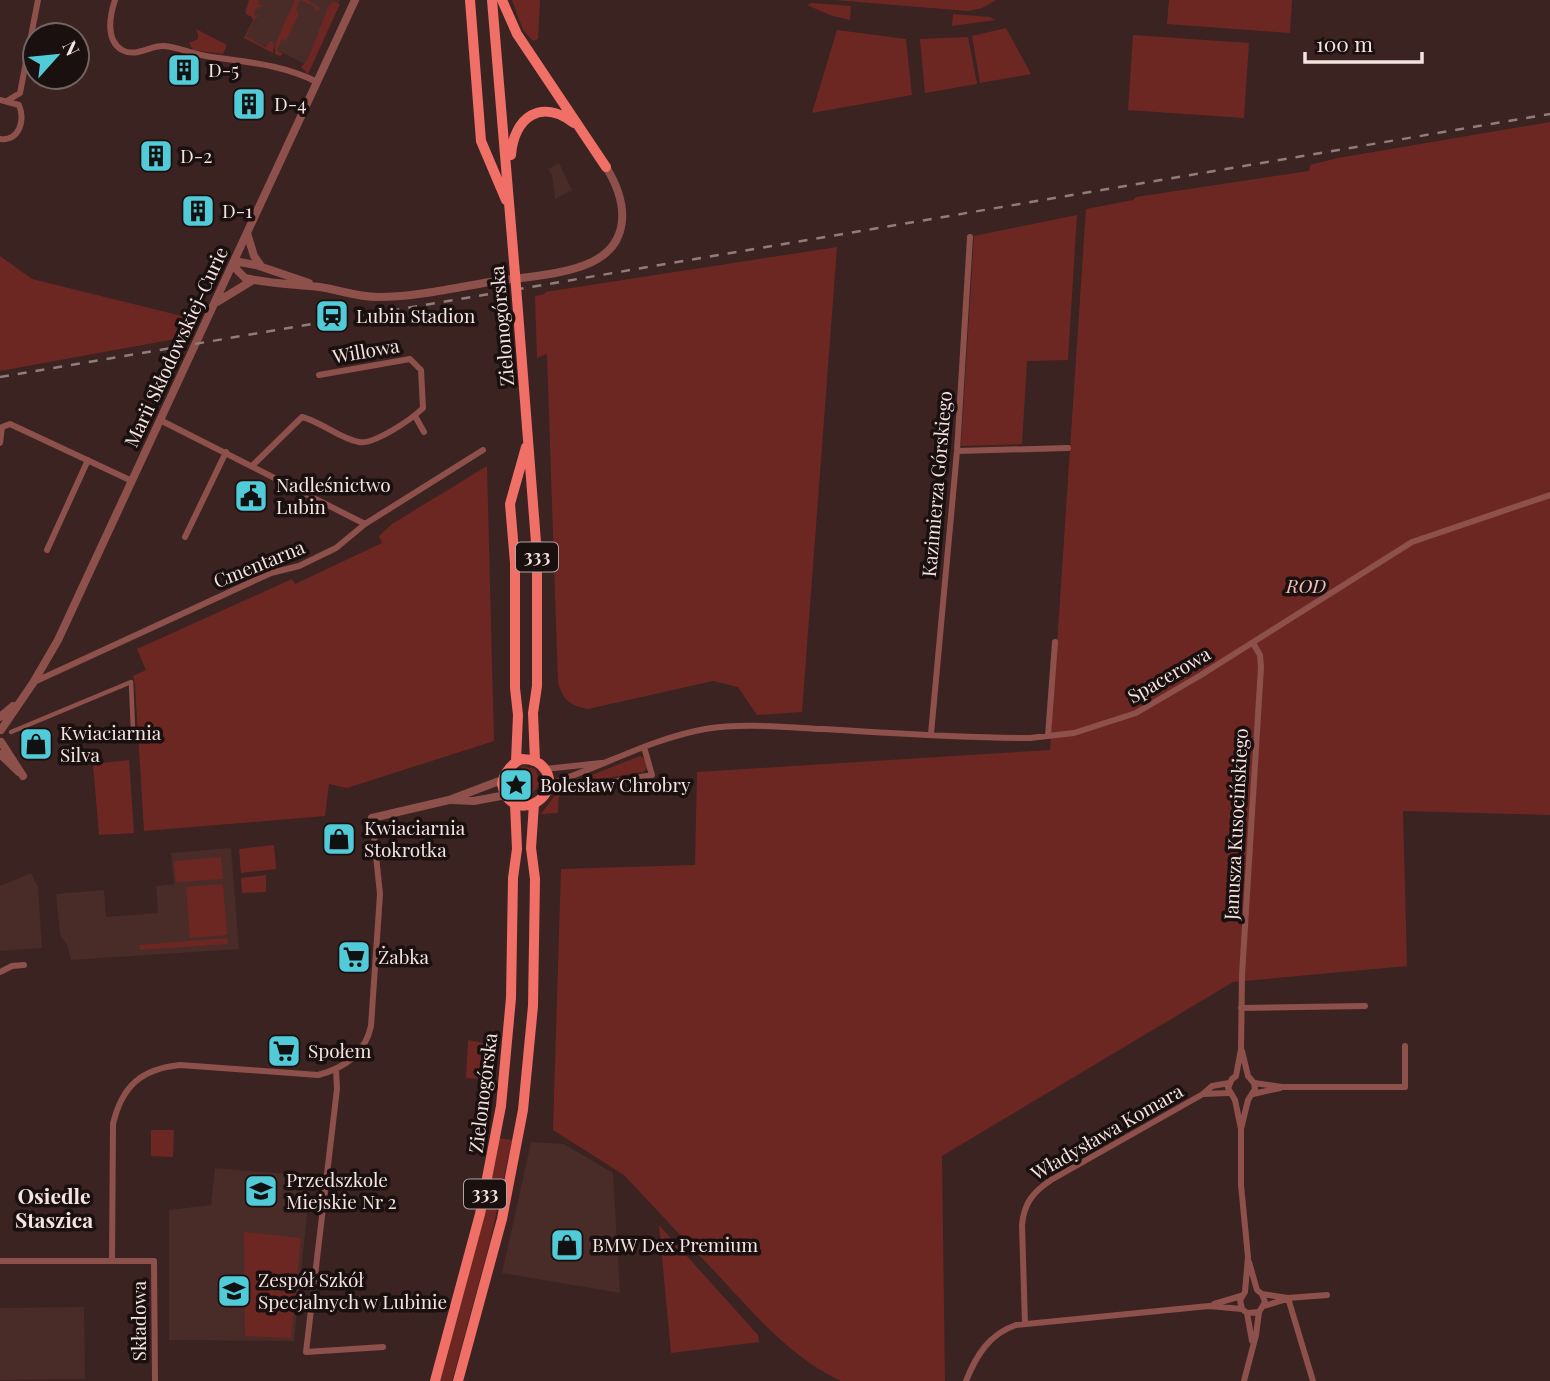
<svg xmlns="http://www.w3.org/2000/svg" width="1550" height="1381" font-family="'Playfair Display',serif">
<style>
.built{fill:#492b28}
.green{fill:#6d2723}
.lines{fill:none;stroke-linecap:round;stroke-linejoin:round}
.pedestrian{stroke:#8e504a;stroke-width:4.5}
.minor{stroke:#8e504a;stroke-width:6}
.tertiary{stroke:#8e504a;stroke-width:8}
.primary{stroke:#f07067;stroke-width:10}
.rail{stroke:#917c7a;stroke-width:2.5;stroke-dasharray:9 9;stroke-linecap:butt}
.primary-bridge{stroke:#f07067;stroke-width:10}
.labels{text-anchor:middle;stroke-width:7;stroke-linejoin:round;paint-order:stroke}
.shield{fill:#1a100f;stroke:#b3a4a2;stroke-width:2}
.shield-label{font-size:18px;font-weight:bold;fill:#f4e3e1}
.poi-label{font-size:19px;fill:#f4e3e1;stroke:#1a100f;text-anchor:start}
.street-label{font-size:19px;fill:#f4e3e1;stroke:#1a100f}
.park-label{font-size:19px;font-style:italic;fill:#f2bcb6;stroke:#1a100f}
.neighbourhood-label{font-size:21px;font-weight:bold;fill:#f4e3e1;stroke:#1a100f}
</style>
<rect width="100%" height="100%" fill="#3b2321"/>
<path class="built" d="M249 0H340L309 66 277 50 244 38 253 20 252 17 246 14 245 10Z
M559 163 572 190 555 199 552 175 548 169Z
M231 848 239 949 71 960 67 945 60 935 56 894 104 890 106 917 158 913 156 886 174 884 171 853Z
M31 873 38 887 42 948 0 951V886Z
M531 1142 564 1144 613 1173 620 1293 502 1273Z
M215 1168 311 1176 294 1341 169 1340V1210L211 1205Z
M84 1307 85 1379 0 1380V1308Z"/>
<path class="green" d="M249 0H259V5H264L255 10 254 16 259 15 253 21 246 37 266 47 270 41 274 43 273 53 244 38 253 20 252 17 246 14Z
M295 0H307L319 7 320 10H315L316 7 300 0 296 10 299 13 286 41 282 39 277 50 283 54 280 56 275 54 276 42Z
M512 0H540L538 39 533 41 523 30Z
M834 0H996L982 8 968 11Z
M1169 0H1292L1290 33 1167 24Z
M334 2 340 4 308 74 301 67 307 61 329 5Z
M812 3 851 6 850 20 830 15 807 5Z
M953 14 990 17 995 20 952 26Z
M1006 28 1031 74 980 83 972 36Z
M196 29 227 45 223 54 193 50 189 43 198 39V34Z
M837 30 906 39 912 95 812 113Z
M1133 35 1249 43 1244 118 1128 110Z
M968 37 977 84 925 93 920 39Z
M1550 122V815L1403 811 1407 966 1233 982 942 1156 945 1381H841C784 1355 743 1300 700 1256 697 1245 694 1242 683 1238L624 1175 553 1130 561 869 695 865 697 772 1050 750 1086 209 1133 200 1136 197 1309 171 1310 165 1338 158Z
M1077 215 1068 360 1027 361 1022 444 961 446 974 236Z
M837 247 802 712 757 715 738 687 713 681 588 709C569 705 564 701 558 683L547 354 537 358 535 296 545 294V292Z
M0 256 32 279 194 319 186 337 0 371Z
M487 466 494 741 347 788 329 784 325 816 144 831 135 684 133 676 146 670 137 649 292 579 295 584 382 543 379 536 392 524Z
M640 756 645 759 647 768 643 772 572 784V786C556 792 559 798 558 813L541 814 561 787Z
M129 760 134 833 99 835 93 764Z
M522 766 535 769 540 780 538 787 526 800 516 798C504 784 518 778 522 766Z
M274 845 276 869 241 873 239 849Z
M221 857 223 879 176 882 174 861Z
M266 875V892L242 893 241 878Z
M223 884 227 935 190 938 186 887Z
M227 938 228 944 140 950 139 945Z
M468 1040 484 1043 480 1079 466 1078Z
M151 1130H174L173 1157 151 1156Z
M499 1138 512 1140 490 1242 452 1381H438L481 1227Z
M659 1225 758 1335 759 1342 671 1353Z
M244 1232 301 1238 291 1338 245 1336Z"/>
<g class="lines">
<path class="pedestrian" d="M11 732 131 682 133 730"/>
<path class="minor" d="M115 0C110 15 105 40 122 50 136 58 150 45 164 46 178 47 192 54 206 56 244 62 282 64 317 82
M0 100 19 105C25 120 20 141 0 139
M7 101 20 93 38 0
M415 416 424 432
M160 420 365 524
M0 443 2 427 10 424 132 481
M957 451 1068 448
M252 466 302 417C322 422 340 439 359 442 374 445 412 419 423 408L421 370 410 359 319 375
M185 537 226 452
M47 550 88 460
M34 682 271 573 299 566 336 548 365 524 483 450
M931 734 957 451 970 237
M1048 736 1055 642
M545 769 601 763
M549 784C602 767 650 739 705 729 743 723 783 727 822 729 891 733 961 738 1030 738L1074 733 1136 713 1201 675 1412 542 1550 495
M572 789 652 775 644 747
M0 972 12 966 24 965
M1241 1008 1365 1006
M1242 1051 1248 1076 1254 1083 1255 1089 1248 1100 1241 1129V1185L1248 1257 1245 1292 1240 1300 1242 1309 1247 1313 1259 1312
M336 1069 337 1089 306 1352 383 1347
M1254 1083 1282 1087H1405V1046
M1203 1094 1229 1093
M1253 1094 1280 1088
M1241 1129 1235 1100 1228 1088 1232 1079 1236 1076 1241 1049 1242 975 1261 667 1260 655 1253 643
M112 1260 113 1124C122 1086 141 1069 180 1065L318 1075C345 1068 365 1054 371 1026L380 894 372 818
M0 1261H154L155 1381
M1262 1294 1288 1298 1327 1295
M1288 1298 1313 1381
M1214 1304 1241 1296
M1264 1306 1287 1299
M1247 1313 1252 1341
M1025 1324 1022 1225C1024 1203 1033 1192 1051 1180L1203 1094 1212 1086 1229 1083
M966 1381C976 1356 989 1334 1016 1325L1209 1306 1242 1309
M1244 1381 1256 1335 1259 1312 1265 1302 1262 1294 1257 1290 1249 1262"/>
<path class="tertiary" d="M247 233 254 256 261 266
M234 261 237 270 245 278C270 284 295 284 320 287 339 290 358 297 378 297 415 297 453 288 490 282 520 277 556 276 585 265 632 247 629 204 606 167
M234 261 256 265 309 283
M217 302 253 280
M0 717 13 706
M1 730 33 683 58 640 355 0
M1 742 23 776
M0 754 19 772
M452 800 474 801 506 795
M372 818 449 800 502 780"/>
<path class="primary" d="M470 0 481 141 506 200
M492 0 515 274
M502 0 517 34 606 167
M511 155C514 117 541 98 574 123
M517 299 537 555V686L533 713 535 761
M522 759C532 759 541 762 546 771 562 799 510 826 502 784 503 774 513 762 522 759Z
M516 761 518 715 515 688V563L510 504 526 447
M435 1381 480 1214 501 1106 511 998 513 878 517 849 515 804
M458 1381 502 1219 523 1110 533 1006 535 879 531 848 534 804"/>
<path class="rail" d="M0 377 1550 114"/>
<path class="primary-bridge" d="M515 274 517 299"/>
</g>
<defs>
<symbol id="building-square" viewBox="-11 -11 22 22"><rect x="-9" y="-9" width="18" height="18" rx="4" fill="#52cbd9" stroke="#1a100f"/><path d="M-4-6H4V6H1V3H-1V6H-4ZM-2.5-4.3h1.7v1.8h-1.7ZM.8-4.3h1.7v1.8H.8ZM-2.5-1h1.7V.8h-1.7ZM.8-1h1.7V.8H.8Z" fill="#111"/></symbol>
<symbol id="station-square" viewBox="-11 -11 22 22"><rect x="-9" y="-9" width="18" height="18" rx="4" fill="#52cbd9" stroke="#1a100f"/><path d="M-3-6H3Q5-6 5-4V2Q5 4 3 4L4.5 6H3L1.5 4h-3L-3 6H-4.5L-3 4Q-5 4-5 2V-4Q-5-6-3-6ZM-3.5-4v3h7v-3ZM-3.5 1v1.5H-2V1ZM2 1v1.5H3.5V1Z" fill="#111"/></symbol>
<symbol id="civic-square" viewBox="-11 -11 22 22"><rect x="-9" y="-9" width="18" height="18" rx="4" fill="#52cbd9" stroke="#1a100f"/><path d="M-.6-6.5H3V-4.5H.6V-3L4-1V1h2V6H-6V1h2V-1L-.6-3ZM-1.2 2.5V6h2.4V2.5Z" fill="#111"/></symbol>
<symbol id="shop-square" viewBox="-11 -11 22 22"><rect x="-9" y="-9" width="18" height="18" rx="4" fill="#52cbd9" stroke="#1a100f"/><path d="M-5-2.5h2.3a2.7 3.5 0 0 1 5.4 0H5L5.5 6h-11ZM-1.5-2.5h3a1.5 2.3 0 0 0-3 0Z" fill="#111"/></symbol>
<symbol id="sight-square" viewBox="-11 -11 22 22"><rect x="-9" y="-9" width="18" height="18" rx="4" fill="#52cbd9" stroke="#1a100f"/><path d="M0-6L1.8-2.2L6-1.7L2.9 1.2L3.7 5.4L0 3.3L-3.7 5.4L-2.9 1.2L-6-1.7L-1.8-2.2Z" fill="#111"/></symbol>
<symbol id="supermarket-square" viewBox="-11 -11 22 22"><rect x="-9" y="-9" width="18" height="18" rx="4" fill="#52cbd9" stroke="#1a100f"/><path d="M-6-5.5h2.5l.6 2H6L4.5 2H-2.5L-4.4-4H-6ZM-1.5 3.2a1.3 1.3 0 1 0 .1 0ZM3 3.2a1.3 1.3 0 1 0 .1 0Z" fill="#111"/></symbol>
<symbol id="school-square" viewBox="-11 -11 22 22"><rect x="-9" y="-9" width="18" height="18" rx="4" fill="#52cbd9" stroke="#1a100f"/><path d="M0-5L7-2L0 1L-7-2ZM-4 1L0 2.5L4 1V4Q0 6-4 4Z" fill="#111"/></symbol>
</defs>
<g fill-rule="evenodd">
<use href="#building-square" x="165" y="51" width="38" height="38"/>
<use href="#building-square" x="230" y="85" width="38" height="38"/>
<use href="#building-square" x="137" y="137" width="38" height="38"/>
<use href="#building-square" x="179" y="192" width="38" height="38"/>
<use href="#station-square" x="313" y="297" width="38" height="38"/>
<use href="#civic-square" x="232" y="477" width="38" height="38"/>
<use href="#shop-square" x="17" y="725" width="38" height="38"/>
<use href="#sight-square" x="497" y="766" width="38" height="38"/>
<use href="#shop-square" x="320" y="820" width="38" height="38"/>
<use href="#supermarket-square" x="335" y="938" width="38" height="38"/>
<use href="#supermarket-square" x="265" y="1032" width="38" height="38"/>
<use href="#school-square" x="242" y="1172" width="38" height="38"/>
<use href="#shop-square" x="548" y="1226" width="38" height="38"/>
<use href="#school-square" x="215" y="1272" width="38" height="38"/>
</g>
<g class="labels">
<g class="shield">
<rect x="516" y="542.5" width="42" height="29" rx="5"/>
<rect x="464" y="1179.5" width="42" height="29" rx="5"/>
</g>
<g class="shield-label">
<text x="537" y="563">333</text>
<text x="485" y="1200">333</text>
</g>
<g class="poi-label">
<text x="208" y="77">D-5</text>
<text x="274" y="111">D-4</text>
<text x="180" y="163">D-2</text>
<text x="222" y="218">D-1</text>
<text x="356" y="323">Lubin Stadion</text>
<text x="276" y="492">Nadleśnictwo<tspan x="276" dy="22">Lubin</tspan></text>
<text x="60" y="740">Kwiaciarnia<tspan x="60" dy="22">Silva</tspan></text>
<text x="540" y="792">Bolesław Chrobry</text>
<text x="364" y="835">Kwiaciarnia<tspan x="364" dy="22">Stokrotka</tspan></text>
<text x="378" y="964">Żabka</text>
<text x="308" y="1058">Społem</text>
<text x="286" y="1187">Przedszkole<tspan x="286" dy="22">Miejskie Nr 2</tspan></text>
<text x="592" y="1252">BMW Dex Premium</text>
<text x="258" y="1287">Zespół Szkół<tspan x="258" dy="22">Specjalnych w Lubinie</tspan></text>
</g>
<g class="street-label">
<text transform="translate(502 326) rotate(-95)" y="7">Zielonogórska</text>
<text transform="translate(176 347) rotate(-65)" y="7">Marii Skłodowskiej-Curie</text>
<text transform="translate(366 351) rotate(-10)" y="7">Willowa</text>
<text transform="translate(937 484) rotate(-85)" y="7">Kazimierza Górskiego</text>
<text transform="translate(259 564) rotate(-22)" y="7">Cmentarna</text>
<text transform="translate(1169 675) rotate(-30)" y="7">Spacerowa</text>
<text transform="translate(1236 824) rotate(-87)" y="7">Janusza Kusocińskiego</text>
<text transform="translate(483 1093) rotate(-83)" y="7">Zielonogórska</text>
<text transform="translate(1107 1132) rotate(-30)" y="7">Władysława Komara</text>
<text transform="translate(139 1321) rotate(-90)" y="7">Składowa</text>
</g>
<g class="park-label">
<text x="1306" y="593">ROD</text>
</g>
<g class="neighbourhood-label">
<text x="54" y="1204">Osiedle<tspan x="54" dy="24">Staszica</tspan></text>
</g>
</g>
<g transform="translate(56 56) rotate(63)"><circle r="33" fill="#1a100f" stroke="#716463" stroke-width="2"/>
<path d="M0-5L12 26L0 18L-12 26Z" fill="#52cbd9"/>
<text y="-10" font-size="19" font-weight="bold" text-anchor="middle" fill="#f4e3e1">N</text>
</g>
<path d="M1305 52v10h117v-10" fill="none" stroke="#f4e3e1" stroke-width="3.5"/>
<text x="1316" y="52" font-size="21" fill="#f4e3e1" stroke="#1a100f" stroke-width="5" paint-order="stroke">100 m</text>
</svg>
